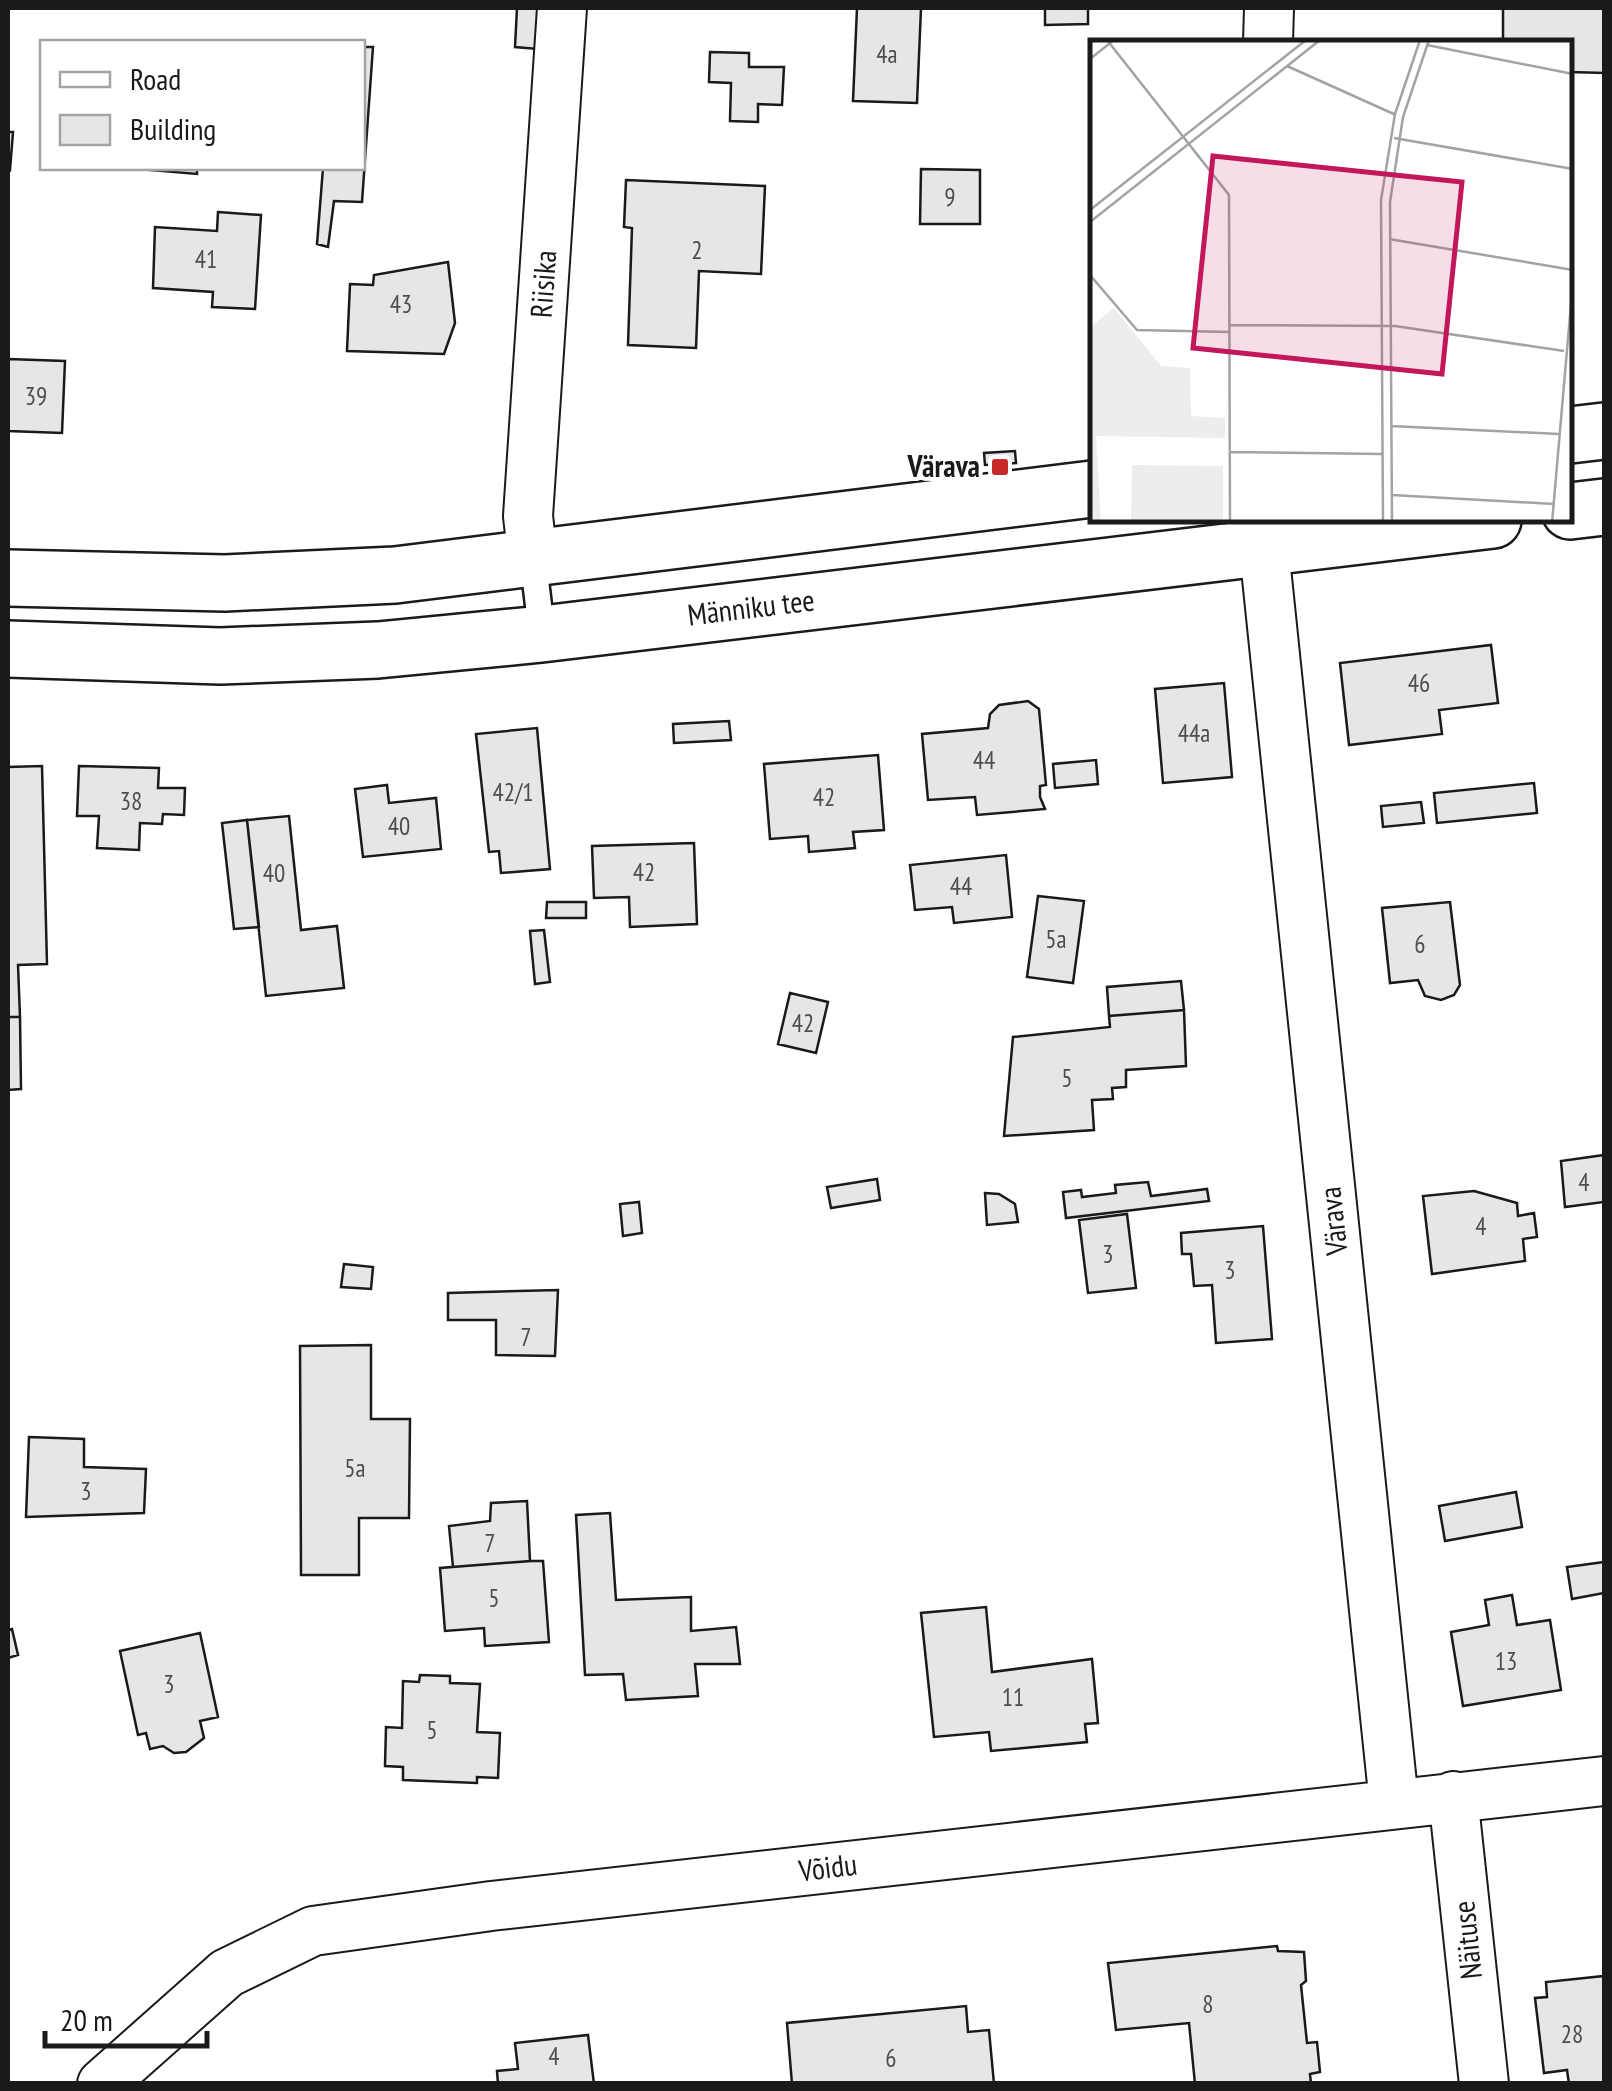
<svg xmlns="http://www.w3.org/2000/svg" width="1612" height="2091" font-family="'PT Sans Narrow',sans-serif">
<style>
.building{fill:#e6e6e6;stroke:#1a1a1a;stroke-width:2.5}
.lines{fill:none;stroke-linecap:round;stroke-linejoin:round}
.lane-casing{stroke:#1a1a1a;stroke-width:30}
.street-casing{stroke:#1a1a1a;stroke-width:52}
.secondary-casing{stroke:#1a1a1a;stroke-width:60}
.lane{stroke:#fff;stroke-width:25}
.street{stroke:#fff;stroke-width:48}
.secondary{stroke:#fff;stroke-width:55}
.poi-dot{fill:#c62828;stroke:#fff;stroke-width:4}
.labels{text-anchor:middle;stroke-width:8;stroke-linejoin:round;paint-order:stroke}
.number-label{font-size:25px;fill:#4d4d4d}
.street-label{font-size:30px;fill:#1a1a1a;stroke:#fff}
.poi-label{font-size:30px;font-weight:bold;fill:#1a1a1a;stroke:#fff;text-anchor:end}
.inset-road{fill:none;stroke:#a3a3a3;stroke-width:2.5}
.view{fill:#c2185b;fill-opacity:0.15;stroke:#c2185b;stroke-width:5}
.inset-edge{fill:none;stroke:#1a1a1a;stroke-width:5}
</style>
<rect width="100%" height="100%" fill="#fff"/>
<path class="building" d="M517 8H540L538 49 515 47Z
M857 8H921L917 103 853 101Z
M1045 8H1088V24L1045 25Z
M1503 8H1604V73L1570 72V42H1503Z
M362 47H373L362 202 334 201 328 247 317 244 323 168H362Z
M710 52 749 53V67H784L782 105 758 104V122L730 121 731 83 709 82Z
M8 132H13L10 170 8 169Z
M127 168H197V174Z
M921 169 980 170V224H920Z
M626 180 765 186 761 274 699 271 696 348 628 345 632 228 624 227Z
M218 212 261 215 255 309 212 307 213 292 153 288 155 227 217 231Z
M448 262 455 323 444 354 347 351 350 284 373 285 374 275Z
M8 359 65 361 62 433 8 431Z
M1015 451 1016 463 985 465 984 453Z
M1491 645 1498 703 1439 710 1442 734 1349 745 1340 663Z
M1224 683 1232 777 1163 783 1155 689Z
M1028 701 1039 709 1046 785 1040 786V797L1045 809 977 815 975 797 928 800 922 734 988 728 990 714 999 705Z
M729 721 731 740 674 743 673 724Z
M537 728 550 869 501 873 499 851 489 852 476 734Z
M878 755 884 830 853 832 855 848 809 852 808 836 770 839 764 764Z
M1096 760 1098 784 1055 788 1053 764Z
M42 766 47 964 18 965 20 1017H8V767Z
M79 766 159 768 158 788H185L184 815 163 814 162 824 140 823 139 850 97 848 99 816H77Z
M1534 783 1537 813 1437 823 1434 793Z
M387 785 389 803 436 798 441 849 363 857 355 789Z
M1421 802 1424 823 1383 827 1381 806Z
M289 816 301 930 337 926 344 988 266 996 247 820Z
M247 820 259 927 234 929 222 823Z
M694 843 697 924 630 927 629 897 594 898 592 846Z
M1006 855 1012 917 954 923 952 907 915 910 910 865Z
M1038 896 1084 901 1073 983 1027 977Z
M547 902H586V918H546Z
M1450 902 1460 985 1454 995 1441 1000 1425 996 1418 980 1390 983 1382 908Z
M544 930 550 982 535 984 530 931Z
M1181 981 1184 1010 1109 1016 1107 987Z
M790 993 828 1002 816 1053 778 1044Z
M1184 1010 1186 1066 1126 1070V1087L1112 1088 1113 1099 1092 1100 1094 1130 1004 1136 1013 1037 1110 1027 1109 1016Z
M8 1017H20L21 1089 8 1090Z
M1604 1155V1202L1565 1207 1561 1161Z
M877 1179 880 1200 831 1208 827 1187Z
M1148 1182 1151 1196 1207 1189 1209 1201 1066 1218 1063 1192 1081 1190 1082 1197 1116 1193 1115 1185Z
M1474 1191 1517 1203 1518 1216 1534 1213 1537 1237 1523 1239 1525 1261 1432 1274 1423 1196Z
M985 1193 999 1194 1015 1204 1018 1222 987 1225Z
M639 1202 642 1233 623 1236 620 1204Z
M1127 1214 1136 1288 1088 1293 1079 1220Z
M1263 1226 1272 1339 1216 1343 1212 1285 1194 1286 1191 1254H1182L1181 1233Z
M344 1264 373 1267 371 1289 341 1287Z
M558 1290 555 1356 496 1355V1320H448V1293Z
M371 1345V1419H410L409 1518H359V1575H301L300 1346Z
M29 1437 84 1439V1467L146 1469 144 1513 26 1517Z
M1516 1492 1522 1527 1445 1541 1439 1506Z
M527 1501 530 1561 453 1567 449 1526 490 1521 491 1503Z
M610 1513 616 1600 691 1597V1631L736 1627 740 1664H695L698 1696 626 1700 623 1674 585 1675 576 1515Z
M530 1561H543L549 1642 485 1646 484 1628 445 1631 440 1568Z
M1604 1562V1593L1572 1599 1567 1567Z
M1512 1595 1517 1625 1550 1620 1561 1690 1463 1706 1451 1632 1489 1625 1485 1600Z
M986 1607 992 1672 1092 1659 1098 1723 1085 1724 1087 1742 991 1751 989 1732 934 1737 921 1613Z
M12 1629 18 1655 8 1658V1630Z
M200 1633 218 1717 200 1721 204 1738 186 1752 174 1753 163 1746 150 1749 146 1733 138 1735 120 1651Z
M420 1675 450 1676V1683L480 1684 477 1732 500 1733 498 1778 477 1777V1783L403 1780V1767L385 1766 386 1727 402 1728 403 1681 419 1682Z
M1277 1946 1278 1951 1304 1952 1306 1981 1301 1985 1307 2043 1317 2042 1320 2072 1310 2074 1311 2084H1195L1189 2023 1116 2030 1108 1963Z
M1604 1976V2084H1569L1567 2070 1544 2073 1535 1998 1547 1997 1546 1982Z
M966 2006 968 2032 989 2030 994 2084H792L787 2023Z
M588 2035 594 2084H498L497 2071 518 2069 515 2043Z"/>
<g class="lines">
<defs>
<path id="lane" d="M533 560 542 634"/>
<path id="street" d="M1268 42 1269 8
M1261 520 1394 1803
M533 560 528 516 562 8
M1453 1796 1484 2084
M102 2084 227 1973 313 1931 491 1906 1604 1781"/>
<path id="secondary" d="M1570 435 1604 431
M1570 511 1604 507
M8 578 225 583 395 575 1092 489
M8 649 220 656 378 650 542 634 1493 520"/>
</defs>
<use href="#lane" class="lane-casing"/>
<use href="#street" class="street-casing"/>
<use href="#secondary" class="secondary-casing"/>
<use href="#lane" class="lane"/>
<use href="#street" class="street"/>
<use href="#secondary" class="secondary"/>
</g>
<rect class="poi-dot" x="990" y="457" width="20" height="20" rx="5"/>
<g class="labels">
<g class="number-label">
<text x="887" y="63">4a</text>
<text x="950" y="206">9</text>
<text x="697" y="259">2</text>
<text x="206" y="268">41</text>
<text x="401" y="313">43</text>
<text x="36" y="405">39</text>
<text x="1419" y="692">46</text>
<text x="1194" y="742">44a</text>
<text x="984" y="769">44</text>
<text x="513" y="801">42/1</text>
<text x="824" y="806">42</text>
<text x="131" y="810">38</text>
<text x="399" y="835">40</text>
<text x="644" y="881">42</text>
<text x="274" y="882">40</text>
<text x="961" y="895">44</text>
<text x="1056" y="948">5a</text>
<text x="1420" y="953">6</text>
<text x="803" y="1032">42</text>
<text x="1067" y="1087">5</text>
<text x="1584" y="1191">4</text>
<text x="1481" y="1235">4</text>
<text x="1108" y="1263">3</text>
<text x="1230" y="1279">3</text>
<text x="526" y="1346">7</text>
<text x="355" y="1477">5a</text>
<text x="86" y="1500">3</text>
<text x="490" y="1552">7</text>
<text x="494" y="1607">5</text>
<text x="1506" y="1670">13</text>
<text x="169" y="1693">3</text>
<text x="1013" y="1706">11</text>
<text x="432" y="1739">5</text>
<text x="1208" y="2013">8</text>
<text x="1572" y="2043">28</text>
<text x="554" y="2065">4</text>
<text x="891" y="2067">6</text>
</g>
<g class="street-label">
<text transform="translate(544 284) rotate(-86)" y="10">Riisika</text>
<text transform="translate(751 608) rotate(-7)" y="10">Männiku tee</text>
<text transform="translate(1334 1221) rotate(-96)" y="10">Värava</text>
<text transform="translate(828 1868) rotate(-7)" y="10">Võidu</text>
<text transform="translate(1468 1940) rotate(-96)" y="10">Näituse</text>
</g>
<g class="poi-label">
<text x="980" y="477">Värava</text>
</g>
</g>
<g transform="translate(1090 40)">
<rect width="482" height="482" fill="#fff"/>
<path d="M24 268 71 326 100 328 101 376 135 378V398L6 396 11 482 0 483V287ZM42 425 133 426V482H41Z" fill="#ededed"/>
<path class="inset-road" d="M17 0 139 155 140 483M337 5 483 34M0 19 24 0M197 26 306 75M304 98 483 129M0 170 216 0M0 182 230 0M299 199 483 230M0 235 47 290 140 292M140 285 305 286 474 311M301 386 469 394M140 412 292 414M302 455 464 464M293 483 291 160 305 74 330 0M302 483 300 162 313 77 339 0M462 483 483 241"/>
<path class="view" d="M123 116 372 142 352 334 103 308Z"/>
<rect width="482" height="482" class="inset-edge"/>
</g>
<rect width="1612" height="2091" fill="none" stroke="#1a1a1a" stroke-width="20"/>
<rect x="40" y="40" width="325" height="130" fill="#ffffff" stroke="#a3a3a3" stroke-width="2.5"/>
<rect x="60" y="72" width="50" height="15" fill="#ffffff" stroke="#a3a3a3" stroke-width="2.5"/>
<text x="130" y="90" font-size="30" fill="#1a1a1a">Road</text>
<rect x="60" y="115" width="50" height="30" fill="#e6e6e6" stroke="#a3a3a3" stroke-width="2.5"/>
<text x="130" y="140" font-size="30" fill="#1a1a1a">Building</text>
<path d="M45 2031v15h162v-15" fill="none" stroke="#1a1a1a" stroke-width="5"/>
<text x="60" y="2031" font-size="30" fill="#1a1a1a" stroke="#ffffff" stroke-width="8" paint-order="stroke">20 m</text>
</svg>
